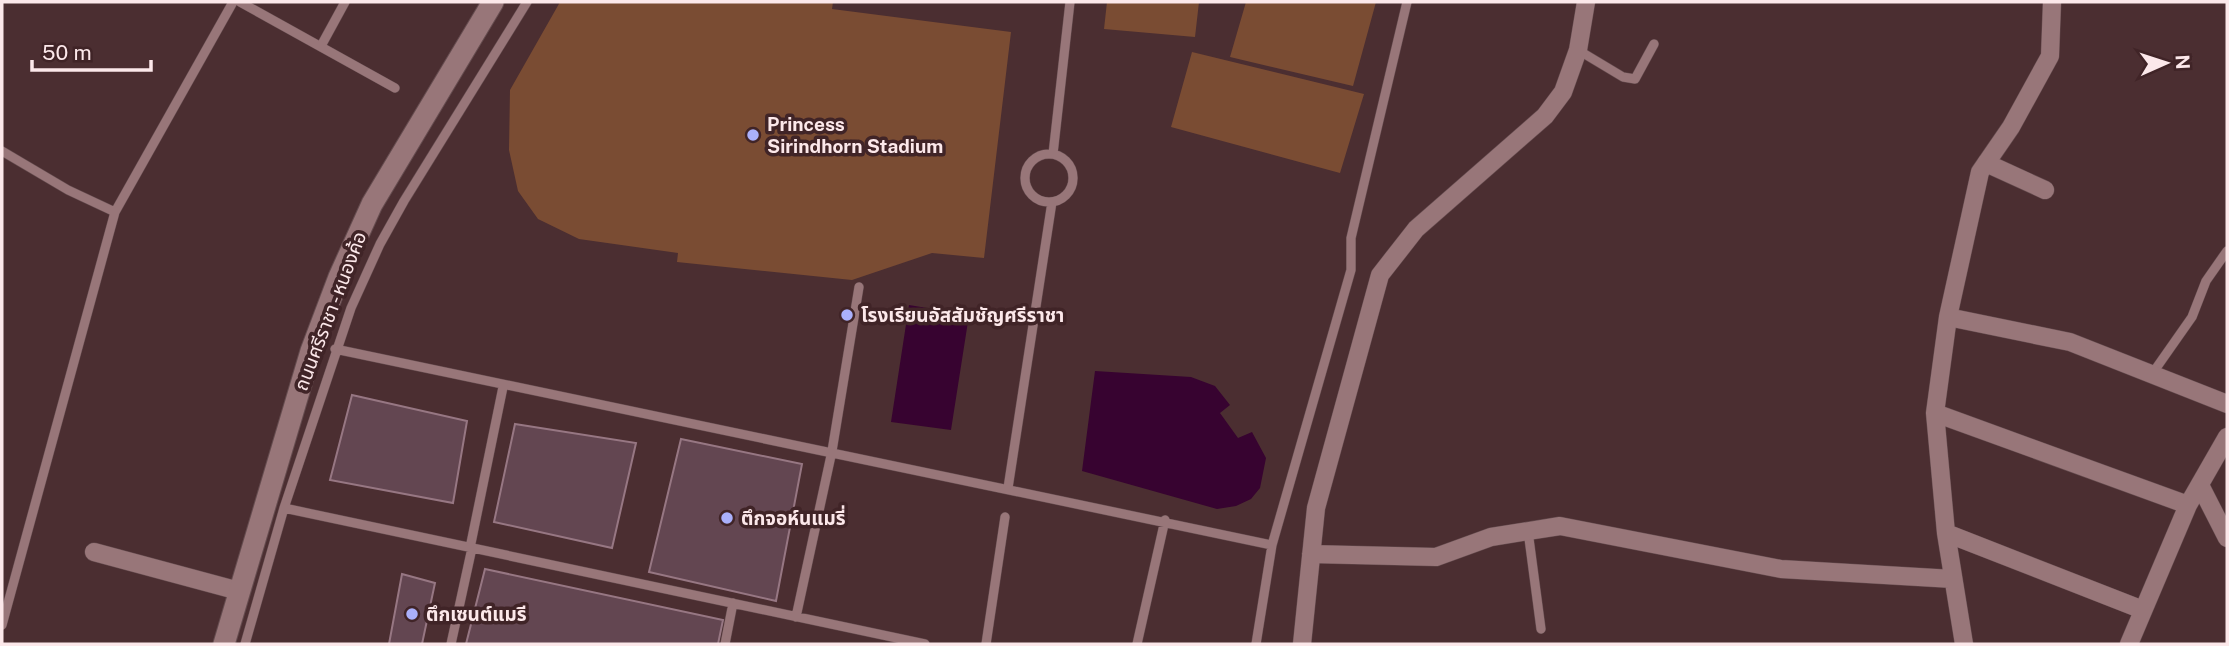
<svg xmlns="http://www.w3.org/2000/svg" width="2229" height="646" font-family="'Public Sans','Noto Sans Thai',sans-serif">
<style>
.green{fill:#7a4c33}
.water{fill:#370330}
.building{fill:#634651;stroke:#977783;stroke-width:2}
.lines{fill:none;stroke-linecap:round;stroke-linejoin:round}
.lane-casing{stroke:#654c4f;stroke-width:10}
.street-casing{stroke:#654c4f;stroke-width:19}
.secondary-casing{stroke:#654c4f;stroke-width:23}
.lane{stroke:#987679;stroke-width:9}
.street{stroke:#987679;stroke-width:18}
.secondary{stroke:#987679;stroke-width:21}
.poi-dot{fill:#aab0fb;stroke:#402427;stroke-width:2.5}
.labels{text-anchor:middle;stroke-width:7;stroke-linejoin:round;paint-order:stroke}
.poi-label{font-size:19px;font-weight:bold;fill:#fce8ea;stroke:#402427;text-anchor:start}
.street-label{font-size:19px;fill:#fce8ea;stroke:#402427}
</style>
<rect width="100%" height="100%" fill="#4b2e31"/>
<path class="green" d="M560 2H833L832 9 1011 32 984 258 932 253 852 280 677 262 678 253 579 239 538 219 518 191 509 150 510 90Z
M1107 2H1199L1195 37 1104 29Z
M1246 2H1376L1353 86 1230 57Z
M1192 52 1364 94 1340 173 1171 127Z"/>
<path class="water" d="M909 305 969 315 951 430 891 422Z
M1095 371 1191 377 1215 386 1230 405 1220 413 1238 438 1252 432 1266 458 1260 488 1251 499 1236 506 1217 509 1082 471Z"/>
<path class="building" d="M352 395 467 421 453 503 330 480Z
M515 424 636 443 612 548 494 522Z
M681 439 802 464 776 601 649 572Z
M485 569 723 620 718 644H466Z
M402 574 435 583 422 644H389Z"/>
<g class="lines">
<defs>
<path id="lane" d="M240 2 395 88
M321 46 345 2
M1578 50 1623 77 1635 79 1654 44
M2 151 68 190 115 212
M1025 178a24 24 0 1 1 48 0a24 24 0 1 1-48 0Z
M1053 154 1070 2
M335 349 1272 545
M2152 374 2192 317 2206 281 2227 251
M1008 488 1052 202
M284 508 925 644
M1528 531 1541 629
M470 548 503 387
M796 617 832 451 859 287
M2 625 115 212 233 2
M245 644 284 508 351 308 380 244 404 201 527 2
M451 644 472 548
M725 644 733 603
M986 644 1005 517
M1137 644 1165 520
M1256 644 1272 545 1351 270V238L1407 2"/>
<path id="street" d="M1986 163 2045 190
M1948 317 2070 342 2227 404
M1935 413 2188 505
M2200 485 2227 538
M1946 533 2143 610
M94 552 239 591
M1311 554 1436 557 1491 537 1560 526 1781 569 1953 579
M1302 644 1316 508 1380 275 1416 229 1545 116 1563 92 1578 50 1586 2
M1964 644 1946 533 1935 413 1948 317 1980 172 2011 127 2050 56 2052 2
M2129 644 2188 505 2227 437"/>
<path id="secondary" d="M224 644 311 351 339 277 372 204 493 2"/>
</defs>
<use href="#lane" class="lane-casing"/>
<use href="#street" class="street-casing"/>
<use href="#secondary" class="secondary-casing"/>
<use href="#lane" class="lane"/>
<use href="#street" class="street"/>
<use href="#secondary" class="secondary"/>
</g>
<g class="poi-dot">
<circle cx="753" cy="135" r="7"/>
<circle cx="847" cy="315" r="7"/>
<circle cx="727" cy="518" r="7"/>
<circle cx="412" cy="614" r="7"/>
</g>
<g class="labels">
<g class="poi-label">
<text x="767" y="131">Princess<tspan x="767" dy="22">Sirindhorn Stadium</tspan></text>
<text x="861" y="322">โรงเรียนอัสสัมชัญศรีราชา</text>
<text x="741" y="525">ตึกจอห์นแมรี่</text>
<text x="426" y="621">ตึกเซนต์แมรี</text>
</g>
<g class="street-label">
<text transform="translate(330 311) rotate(-69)" y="7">ถนนศรีราชา - หนองค้อ</text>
</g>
</g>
<rect width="2229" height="646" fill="none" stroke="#fce8ea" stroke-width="7"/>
<g transform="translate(2166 63) rotate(87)" stroke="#402427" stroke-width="5" paint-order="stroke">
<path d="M0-5L12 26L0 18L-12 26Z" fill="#fce8ea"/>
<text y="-10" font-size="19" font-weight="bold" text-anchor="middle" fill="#fce8ea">N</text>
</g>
<path d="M32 60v10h119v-10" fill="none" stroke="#fce8ea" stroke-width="3.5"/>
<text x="42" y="60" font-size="21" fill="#fce8ea" stroke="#402427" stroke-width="5" paint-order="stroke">50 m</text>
</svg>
